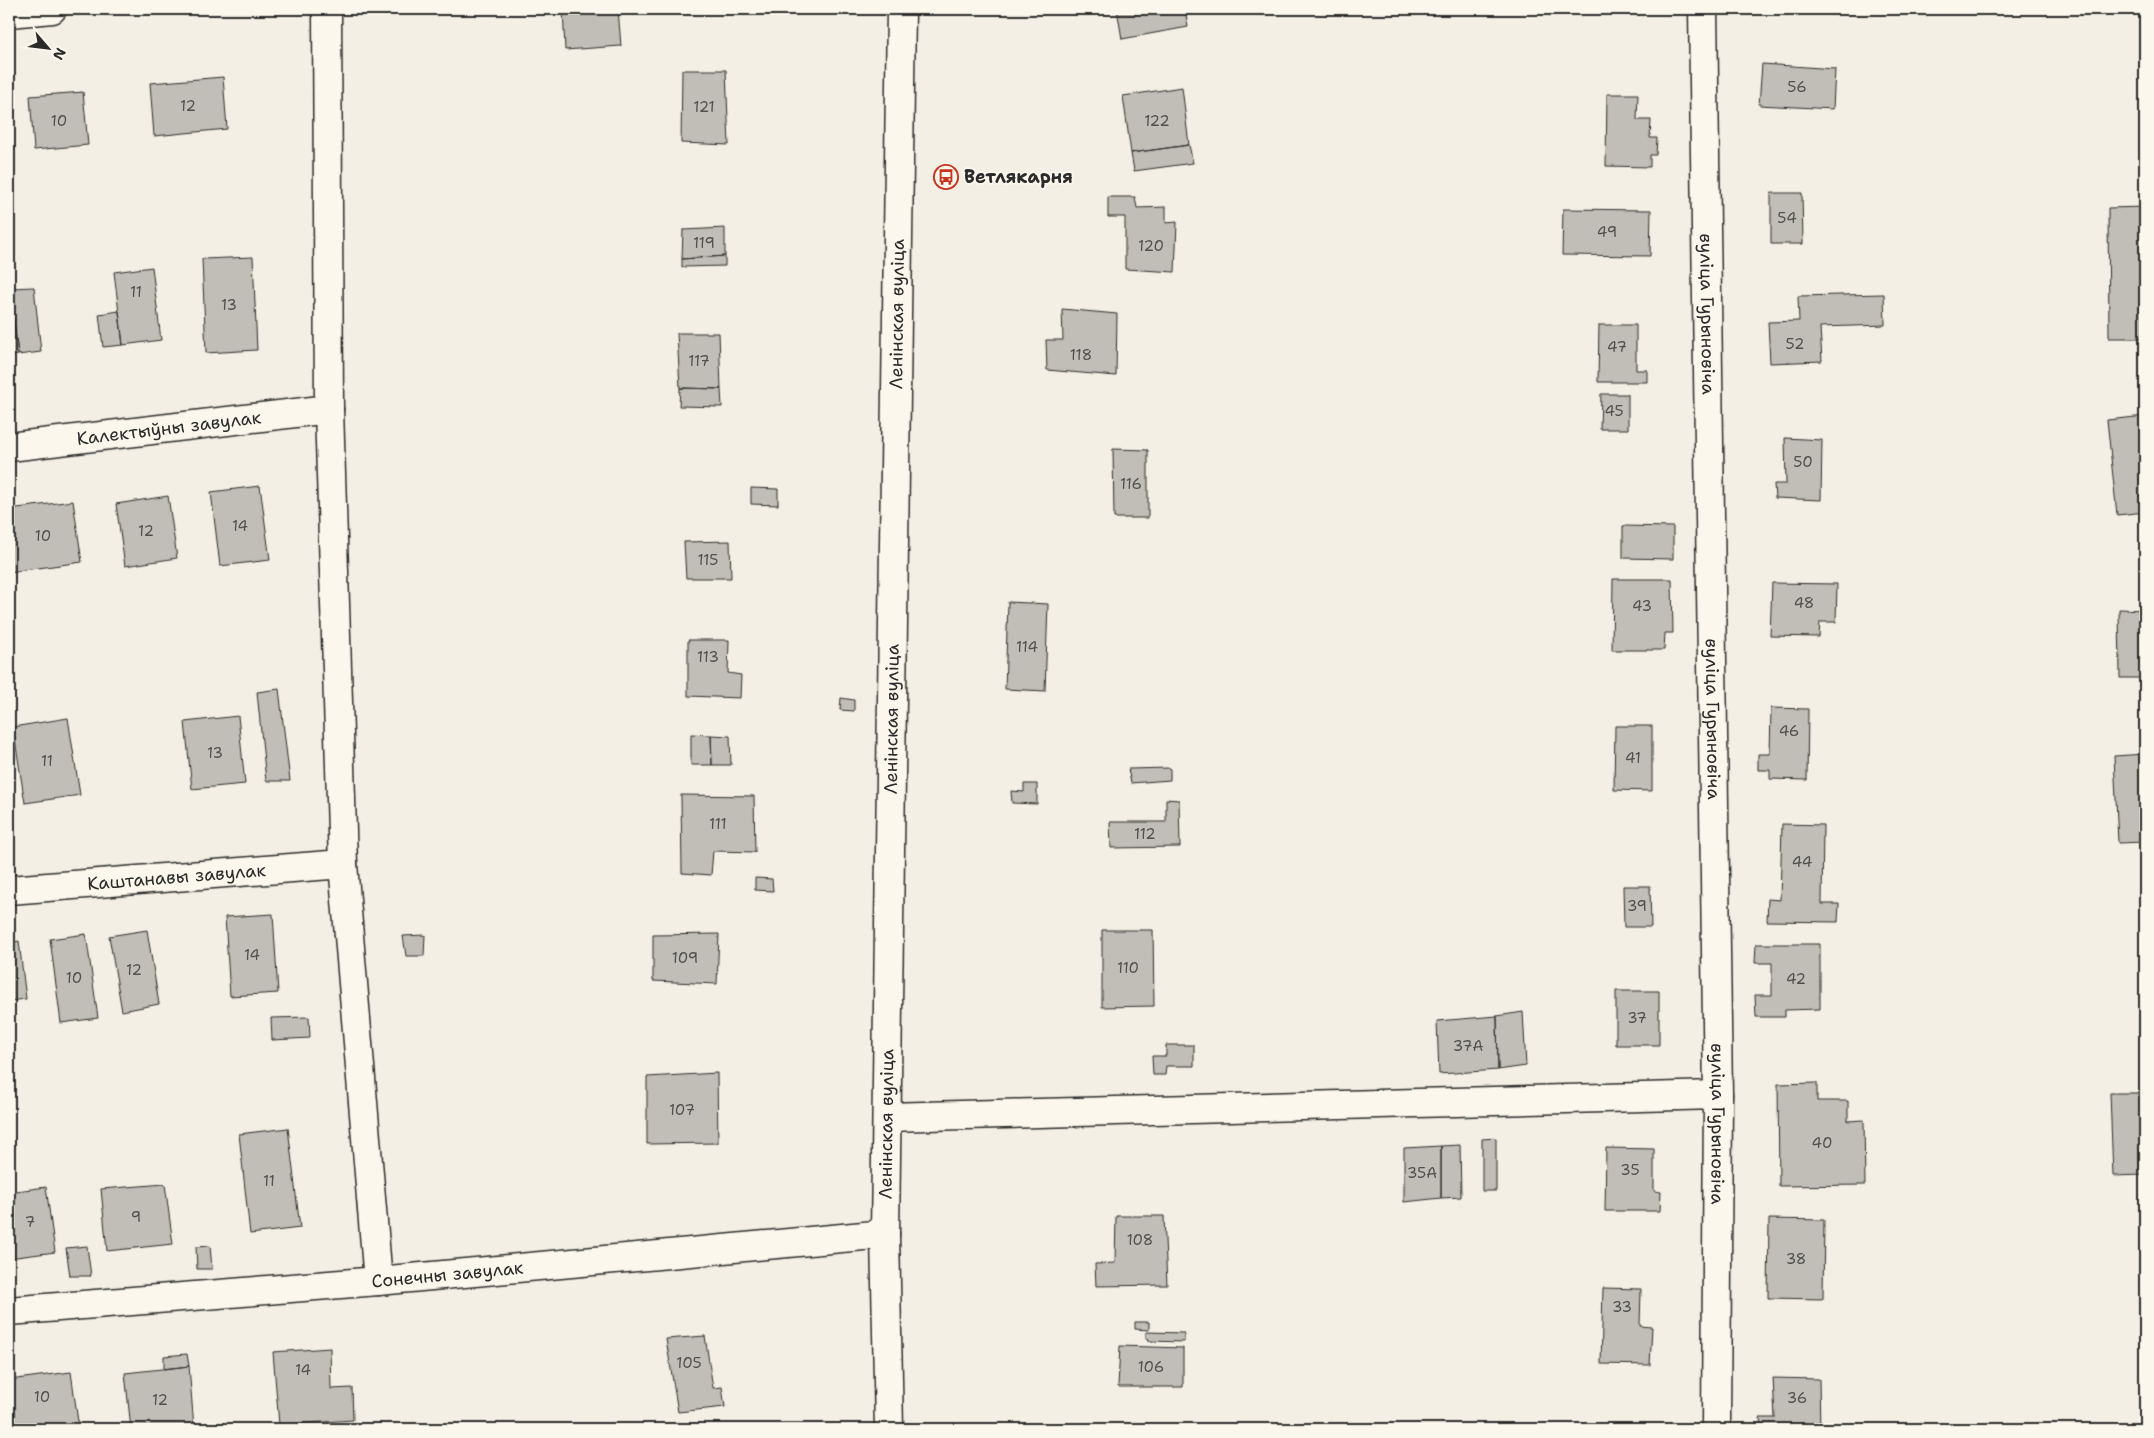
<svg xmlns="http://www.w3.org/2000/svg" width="2154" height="1438" font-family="'Shantell Sans',sans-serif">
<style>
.building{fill:#c0beb6;stroke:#2b2b2b}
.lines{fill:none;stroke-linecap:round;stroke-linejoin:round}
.minor-casing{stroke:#2b2b2b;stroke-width:31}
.secondary-casing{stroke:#2b2b2b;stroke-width:31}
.minor{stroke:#fbf7ec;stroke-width:28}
.secondary{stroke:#fbf7ec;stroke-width:28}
.labels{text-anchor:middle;stroke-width:4;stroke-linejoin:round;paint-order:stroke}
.number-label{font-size:15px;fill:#50504e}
.poi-label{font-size:18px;font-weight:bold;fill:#2b2b2b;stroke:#fbf7ec;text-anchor:start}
.street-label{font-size:18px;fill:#2b2b2b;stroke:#fbf7ec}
</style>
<rect width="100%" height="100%" fill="#f3efe4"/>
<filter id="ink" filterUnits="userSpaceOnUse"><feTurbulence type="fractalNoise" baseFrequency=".02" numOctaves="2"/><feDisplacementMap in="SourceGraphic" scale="10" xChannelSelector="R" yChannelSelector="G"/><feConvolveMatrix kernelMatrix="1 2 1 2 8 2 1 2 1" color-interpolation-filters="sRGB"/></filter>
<g filter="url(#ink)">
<path class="building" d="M563 9H618L621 46 565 50Z
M1117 9H1185L1188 27 1122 39Z
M1762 64 1835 69 1833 109 1759 105Z
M682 70H726L729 145 681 143Z
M223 77 227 129 154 136 150 83Z
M1182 87 1189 145 1131 153 1123 96Z
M83 92 88 145 34 150 30 96Z
M1607 94H1638L1637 120H1651L1650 138H1657L1656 155H1650V167L1606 166Z
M1189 145 1193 163 1134 171 1131 153Z
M1771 193H1802L1803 244H1771Z
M1108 197H1135L1137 208 1166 207V223L1177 222 1175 272 1125 269V217H1108Z
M2145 207V338H2109L2108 208Z
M1563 209 1651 210 1650 256 1562 255Z
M725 228V256L682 259 683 230Z
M725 256V266L682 267V259Z
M253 257 257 350 206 353 202 259Z
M152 267 161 340 123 345 114 272Z
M34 287 41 352 18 355 10 288Z
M1884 294 1885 325 1820 327 1822 361 1770 363 1768 322 1799 321 1798 296Z
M1062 309 1117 314 1116 376 1047 370 1046 340H1063Z
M119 311 123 345 103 347 99 314Z
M13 312 18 355 9 357V313Z
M1599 325H1636V370H1647V382H1598Z
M677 333H719L721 389 680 388Z
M680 388 721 389 722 407 679 406Z
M1601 394H1628V429H1600Z
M2145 416V512L2117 515 2107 420Z
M1785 438 1822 440 1821 500 1775 498 1774 484H1786Z
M1113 449 1148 450V518H1114Z
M260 486 270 560 220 566 211 492Z
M751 488 778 489V505L751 504Z
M168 496 177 558 125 566 116 504Z
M73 501 82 562 9 572V509Z
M1623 526 1673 527V559L1623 558Z
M730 541 731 578H686L684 542Z
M1613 579H1672L1673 633H1665L1664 650H1612Z
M1772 583 1837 584 1836 622H1820L1819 637 1770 636Z
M1008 602 1048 604 1045 691 1005 689Z
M2119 609 2145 610V678H2120Z
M688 640H729L728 673 741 675 740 698 688 696Z
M279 689 290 781H266L257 692Z
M841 698 854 700V711L840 710Z
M1771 708 1808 709 1807 780 1770 779V770H1758V754H1770Z
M238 716 245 784 192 789 185 722Z
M68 718 80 795 25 803 13 727Z
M1615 726H1652V791L1614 790Z
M691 734 711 735 712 765H691Z
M711 735 730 736 731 765H712Z
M2145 754V842L2118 843 2114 756Z
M1170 768V780L1131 783 1128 769Z
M1024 784H1037V804L1012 803 1011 791 1024 792Z
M681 795 754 796 755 852 713 851 711 875 682 873Z
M1166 799 1179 800 1180 847 1111 848 1110 822H1166Z
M1782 824 1823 825 1822 904H1839L1838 922 1767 921 1768 899 1780 900Z
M755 878 772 879 773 891 755 890Z
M1623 886H1650L1651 927H1624Z
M273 914 278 993 230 996 225 917Z
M147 930 159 1004 122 1011 109 936Z
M1102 930H1153L1154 1006 1102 1007Z
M86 934 98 1018 61 1023 50 939Z
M719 934 717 984 653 981V935Z
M425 935 424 956H406L403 936Z
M19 941 26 999 9 1001V943Z
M1756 944H1820V1009L1785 1010V1017H1756L1755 995H1772V963H1755Z
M1616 991H1659V1045H1616Z
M1523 1012 1526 1066 1498 1070 1497 1016Z
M1497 1016 1498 1070 1439 1074 1437 1021Z
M309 1017 310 1038 272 1040 271 1018Z
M1166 1045H1194V1066H1166L1165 1075H1153L1152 1056H1166Z
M717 1073 718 1143 647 1144V1077Z
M1817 1083V1101H1848V1121L1864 1120 1865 1185 1779 1186 1778 1084Z
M2110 1093H2145V1175L2113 1176Z
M288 1128 300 1228 250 1234 239 1134Z
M1496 1138V1191H1482V1139Z
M1460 1145 1461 1197 1441 1198V1146Z
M1441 1146V1198L1404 1202V1148Z
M1606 1148 1654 1149V1191L1661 1192 1660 1211H1605Z
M165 1184 173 1244 107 1251 101 1189Z
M46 1187 55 1252 9 1258V1192Z
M1116 1216H1164L1167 1285 1096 1286 1095 1264 1115 1263Z
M1769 1219 1824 1220 1823 1299 1768 1298Z
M87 1246 91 1276H70L66 1248Z
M210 1246 212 1269H197L196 1247Z
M1603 1288 1641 1289 1640 1326 1652 1327 1650 1365 1601 1364Z
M1135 1322H1149V1330L1135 1329Z
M1146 1332 1184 1333V1342L1149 1341V1339L1146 1338Z
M705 1336 713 1388 722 1387 725 1407 678 1412 666 1339Z
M1120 1346 1183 1348V1387H1118Z
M330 1348 331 1389 352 1388 353 1420 279 1425 273 1352Z
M187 1354 189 1366 164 1369V1356Z
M189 1366 194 1428 131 1429 125 1373Z
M71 1372 79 1429H11L9 1380Z
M1773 1378 1819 1379 1820 1429H1761L1760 1418H1775Z"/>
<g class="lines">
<defs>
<g id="minor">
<path d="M327 9 329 409 343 864 378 1281"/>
<path id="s1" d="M1703 9 1718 1095 1716 1429"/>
<path d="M9 13 52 9"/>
<path id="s2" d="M9 447 329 409"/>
<path id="s3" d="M9 890 343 864"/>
<path d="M887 1117 1718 1095"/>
<path id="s4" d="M9 1311 378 1281 885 1234"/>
</g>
<g id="secondary">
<path id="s5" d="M889 1429 885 1234 901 9"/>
</g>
</defs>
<use href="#minor" class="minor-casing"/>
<use href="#secondary" class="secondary-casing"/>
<use href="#minor" class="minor"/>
<use href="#secondary" class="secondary"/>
</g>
</g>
<defs>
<symbol id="bus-ring" viewBox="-11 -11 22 22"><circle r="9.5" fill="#fbf7ec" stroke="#c8321e" stroke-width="1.5"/><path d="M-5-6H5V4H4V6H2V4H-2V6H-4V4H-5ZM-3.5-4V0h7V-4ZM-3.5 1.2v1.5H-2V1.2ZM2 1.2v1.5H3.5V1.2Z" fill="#c8321e"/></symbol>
</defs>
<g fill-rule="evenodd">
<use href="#bus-ring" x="932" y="163" width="28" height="28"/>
</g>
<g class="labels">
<g class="number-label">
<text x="1797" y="92">56</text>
<text x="188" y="111">12</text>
<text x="704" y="112">121</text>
<text x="59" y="126">10</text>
<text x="1157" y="126">122</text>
<text x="1787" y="223">54</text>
<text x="1607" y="237">49</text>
<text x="704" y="248">119</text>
<text x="1151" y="251">120</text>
<text x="136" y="297">11</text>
<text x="229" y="310">13</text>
<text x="1795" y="349">52</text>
<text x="1617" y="352">47</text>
<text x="1081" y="360">118</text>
<text x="699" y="366">117</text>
<text x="1614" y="416">45</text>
<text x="1803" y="467">50</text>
<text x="1131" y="489">116</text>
<text x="240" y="531">14</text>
<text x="146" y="536">12</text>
<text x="43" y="541">10</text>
<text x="708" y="565">115</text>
<text x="1804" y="608">48</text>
<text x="1642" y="611">43</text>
<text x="1027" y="652">114</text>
<text x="708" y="662">113</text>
<text x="1789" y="736">46</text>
<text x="215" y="758">13</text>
<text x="1633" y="763">41</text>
<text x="47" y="766">11</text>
<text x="718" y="829">111</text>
<text x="1145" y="839">112</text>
<text x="1802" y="867">44</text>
<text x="1637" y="911">39</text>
<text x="252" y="960">14</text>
<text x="685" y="963">109</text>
<text x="1128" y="973">110</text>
<text x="134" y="975">12</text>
<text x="74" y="983">10</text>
<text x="1796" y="984">42</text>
<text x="1637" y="1023">37</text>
<text x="1468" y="1051">37А</text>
<text x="682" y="1115">107</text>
<text x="1822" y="1148">40</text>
<text x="1630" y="1175">35</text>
<text x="1422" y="1178">35А</text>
<text x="269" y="1186">11</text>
<text x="136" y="1222">9</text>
<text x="30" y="1227">7</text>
<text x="1140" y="1245">108</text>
<text x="1796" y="1264">38</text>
<text x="1622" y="1312">33</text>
<text x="689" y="1368">105</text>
<text x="1151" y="1372">106</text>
<text x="303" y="1375">14</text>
<text x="42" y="1402">10</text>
<text x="1797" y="1403">36</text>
<text x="160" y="1405">12</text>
</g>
<g class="poi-label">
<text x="964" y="183">Ветлякарня</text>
</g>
<g class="street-label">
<text dy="6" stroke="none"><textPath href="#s5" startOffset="1115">Ленінская вуліца</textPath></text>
<text dy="6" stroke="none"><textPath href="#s1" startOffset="305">вуліца Гурыновіча</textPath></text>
<text dy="6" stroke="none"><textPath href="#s2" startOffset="161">Калектыўны завулак</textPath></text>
<text dy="6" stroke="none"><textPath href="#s5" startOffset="710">Ленінская вуліца</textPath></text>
<text dy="6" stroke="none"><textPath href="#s1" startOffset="710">вуліца Гурыновіча</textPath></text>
<text dy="6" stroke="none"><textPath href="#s3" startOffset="168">Каштанавы завулак</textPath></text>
<text dy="6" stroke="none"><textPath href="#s5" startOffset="305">Ленінская вуліца</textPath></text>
<text dy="6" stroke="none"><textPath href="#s1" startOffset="1115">вуліца Гурыновіча</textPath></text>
<text dy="6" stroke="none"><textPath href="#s4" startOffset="440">Сонечны завулак</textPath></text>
</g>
</g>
<rect width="2154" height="1438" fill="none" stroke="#fbf7ec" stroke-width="30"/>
<rect x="15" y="15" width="2124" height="1408" fill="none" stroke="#2b2b2b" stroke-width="2" filter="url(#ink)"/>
<g transform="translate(48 48) rotate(118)" stroke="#fbf7ec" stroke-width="4" paint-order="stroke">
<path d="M0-4L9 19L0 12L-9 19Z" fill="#2b2b2b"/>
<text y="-8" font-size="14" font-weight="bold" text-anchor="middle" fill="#2b2b2b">N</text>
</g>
</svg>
